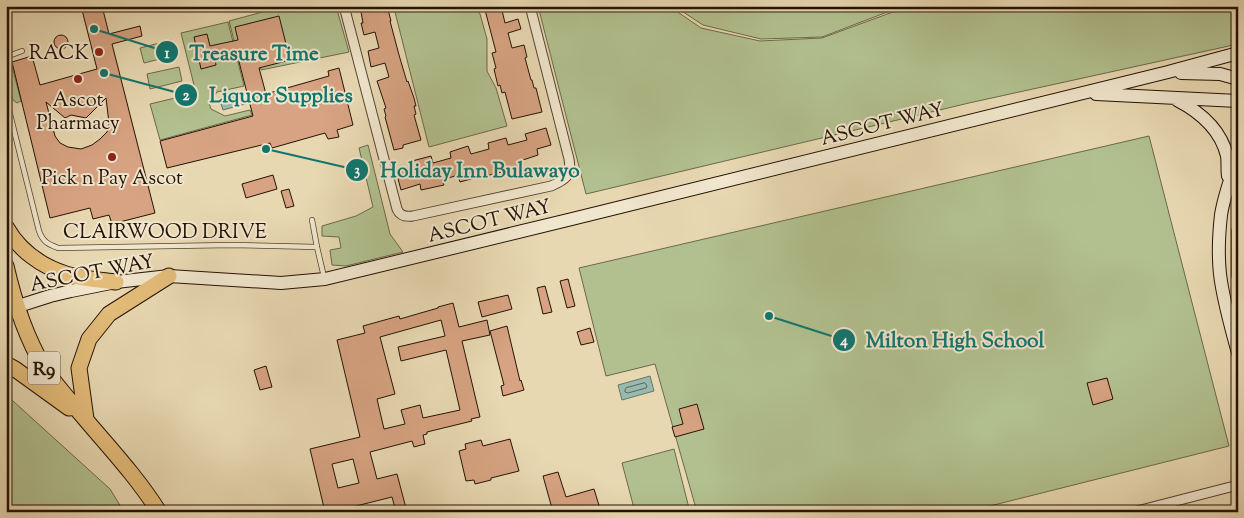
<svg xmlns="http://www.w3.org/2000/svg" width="1244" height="518" viewBox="0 0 1244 518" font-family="'Sorts Mill Goudy',serif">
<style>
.green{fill:#b2c08f;stroke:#6b694a}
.water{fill:#97b9ae;stroke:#69766a}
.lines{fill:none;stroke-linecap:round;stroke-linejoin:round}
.shore{stroke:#5e6659;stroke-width:1}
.building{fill:#d7a382;stroke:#241204;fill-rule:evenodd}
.service-casing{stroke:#554430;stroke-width:6}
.minor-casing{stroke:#554430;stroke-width:11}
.secondary-casing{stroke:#241204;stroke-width:14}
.trunk-casing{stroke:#241204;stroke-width:17}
.service{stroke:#f0e6cd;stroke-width:4.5}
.minor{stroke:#f0e6cd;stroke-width:9}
.secondary{stroke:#f0e6cd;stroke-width:12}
.trunk{stroke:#e4bc79;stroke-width:15}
.poi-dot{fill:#8f2418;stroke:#f0e6cd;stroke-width:2}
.labels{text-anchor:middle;stroke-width:4;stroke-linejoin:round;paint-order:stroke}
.shield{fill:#f0e6cd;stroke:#615240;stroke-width:1}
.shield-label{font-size:19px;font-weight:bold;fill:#241204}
.poi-label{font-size:20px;fill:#241204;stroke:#f0e6cd}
.street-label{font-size:20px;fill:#241204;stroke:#f0e6cd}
.leader{fill:none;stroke:#0f766e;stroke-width:2}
.callout-dot{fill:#0f766e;stroke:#f0e6cd;stroke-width:2}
.mark-label{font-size:15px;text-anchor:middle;font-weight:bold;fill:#fff}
.callout-label{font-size:21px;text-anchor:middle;font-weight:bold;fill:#0f766e;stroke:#f0e6cd;stroke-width:4;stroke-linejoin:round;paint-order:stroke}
</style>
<rect width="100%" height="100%" fill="#e8d8b2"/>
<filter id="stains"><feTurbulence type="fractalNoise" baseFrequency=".004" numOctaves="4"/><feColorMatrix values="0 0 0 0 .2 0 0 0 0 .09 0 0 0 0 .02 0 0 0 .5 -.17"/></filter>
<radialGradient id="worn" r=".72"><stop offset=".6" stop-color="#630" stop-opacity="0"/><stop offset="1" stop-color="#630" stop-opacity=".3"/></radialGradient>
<path class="green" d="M285,6h51l13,46 -88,18 -2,-9 -22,-9 -8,-31z
M399,6h77l4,8 7,25v32l9,17 11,38 -78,21 -35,-139z
M538,6h131l32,22 59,13 62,-3 87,-32h329v38l-269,59 -383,91z
M674,6h229l-81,31 -61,2 -58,-14z
M228,22l16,64 -27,6 -8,11 2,6 14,7 25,-6 2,5 -92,25 -10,-36 46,-11 -15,-60z
M171,40l5,15 -32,8 -4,-15z
M11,62l10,39 -4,2 -4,-3 -7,-25v-9z
M179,67l3,14 -32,8 -3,-15z
M1149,136l80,310 -263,66h-269l-42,-148 -49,12 -27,-108z
M368,145l22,89 13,18 -57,14 -14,-1 -2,-15 11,-2 -2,-11 -17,-1v-10l34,-10 17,-9 -14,-59z
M6,398l7,3 97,88 14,23h-118z
M674,449l16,63h-55l-13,-49z"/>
<path class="water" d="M242,91l3,13 -22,6 -4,-12z
M650,376l4,15 -32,9 -4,-15z"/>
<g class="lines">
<path class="shore" d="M645,383l2,3 -1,2 -18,5 -3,-1v-2l1,-2z"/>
</g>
<path class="building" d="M81,6h21l7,28 31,-8 2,10 -30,8 43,169 -43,11 -3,-9 -16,4 -3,-11 -40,10 -38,-156 20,-6 8,29 57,-16zM106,98l3,25 -2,9 -7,7 -8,6 -11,4 -13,-2 -8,-4 -5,-7 -9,-34 19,16 6,-3 15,3z
M360,6h27l4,15h-1l9,34 8,27 1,-1 6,17 2,8h-2l2,8 -2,1 7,25 -18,5v3l-9,2 -9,-33 1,-1 -2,-7 2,-1 -9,-27 12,-4 -4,-14 -14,4 -3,-16 11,-3 -4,-16 -11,3 -3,-12h2z
M484,6h17l4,17 13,-4 3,10 -13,4 4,15 12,-3 3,12 -2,1 6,22h1l2,8h2l6,24 -30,7 -7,-27 -3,1 -2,-8 -2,1 -4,-17 2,-1 -4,-15 4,-1z
M279,16l11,44 -31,8 7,26 63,-18 -1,-5 11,-3 14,57 -16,5 2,7 -11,2 -3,-6 -53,15 -2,-5 -103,25 -7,-27 93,-25 -16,-62 -22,5 1,6 -15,4 -7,-32 13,-3 3,12 28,-6 -3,-13z
M54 42a7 7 0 1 1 14 0a7 7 0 1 1-14 0Z
M546,128l5,17 -14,4 1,6 -18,6 1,6 -43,11v-1l-18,5 -2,-7 -16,5 2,5 -23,5 -1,-6 -19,6 -5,-19 18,-5 -2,-5 19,-5 2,7 18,-5 -1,-6 18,-6 3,8 18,-5 -1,-6 18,-5 2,7 19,-5 -2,-6z
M273,175l4,14 -31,9 -4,-14z
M289,189l5,17 -8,2 -5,-17z
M568,279l7,27 -8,2 -7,-27z
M545,286l7,26 -9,2 -6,-26z
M508,295l4,14 -30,8 -4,-15z
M453,303l6,24 28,-7 3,15 -28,6 18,76 -9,2 1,2 -45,11v2l-4,1 2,9 -11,3 -2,-6 -42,11 7,27 20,-5 10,38h-11l-4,-15 -44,11 1,4h-24l-15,-63 50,-12 -23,-97 28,-7 -2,-7 36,-10 1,3 38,-11v-1zM441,320l4,16 -47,11 3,14 45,-11 14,60 -37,8 -3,-13 -19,5 4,14 -21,5 -7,-30 18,-5 -15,-57zM353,459l6,24 -21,5 -6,-24z
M507,326l13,55 1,-1 3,10 -21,6 -2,-10 3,-1 -14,-54z
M590,328l4,14 -13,3 -4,-13z
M266,366l6,21 -12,3 -6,-20z
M1107,378l6,21 -20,6 -6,-22z
M697,404l7,25 -29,8 -3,-10 11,-3 -4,-15z
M510,439l9,32 -28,7v2l-16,4 -1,-4 -8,1 -7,-30 7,-2 -1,-5 16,-4 2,6z
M558,472l8,25 28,-8 7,23h-48l-10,-36z"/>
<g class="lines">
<defs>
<path id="service" d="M6,57l16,-6
M6,98l33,133c4,11 9,13 19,17l173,-3 86,2
M312,220l5,27 7,30"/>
<path id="minor" d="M344,6l53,203c3,7 8,8 16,7l138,-30c14,-6 21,-10 18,-27l-39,-153
M1133,512l105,-27"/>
<path id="secondary" d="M1181,73l39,1 18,5
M1096,94l142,7
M1177,100c23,12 44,30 50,56 1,6 0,14 1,20
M1238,156c-6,19 -14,39 -17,59 -2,18 -3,41 -1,59 3,26 11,53 18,79
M1238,231v44
M6,310l44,-14 21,-5 45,-9 53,-6 112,7 44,-4 247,-60 596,-147 70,-19"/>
<path id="trunk" d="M6,227c13,23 35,39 60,47 16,5 34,6 50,8
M6,266c8,35 19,69 37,100 8,13 18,24 28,36 29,36 63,70 88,110
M6,364l9,5 54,39
M86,419l-7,-51 10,-29 20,-25 60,-38"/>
</defs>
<use href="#service" class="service-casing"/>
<use href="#minor" class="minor-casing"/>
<use href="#secondary" class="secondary-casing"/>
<use href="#trunk" class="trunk-casing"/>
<use href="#service" class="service"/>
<use href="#minor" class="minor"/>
<use href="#secondary" class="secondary"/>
<use href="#trunk" class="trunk"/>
</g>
<g class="poi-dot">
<circle cx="99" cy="52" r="5"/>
<circle cx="78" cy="79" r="5"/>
<circle cx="112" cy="157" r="5"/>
</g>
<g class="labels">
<rect class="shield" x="28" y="351.5" width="32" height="33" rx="4"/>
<g class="shield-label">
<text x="44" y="375">R9</text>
</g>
<g class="poi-label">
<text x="89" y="59" text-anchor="end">RACK</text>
<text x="78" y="106">Ascot<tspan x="78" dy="23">Pharmacy</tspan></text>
<text x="112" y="184">Pick n Pay Ascot</text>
</g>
<g class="street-label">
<text transform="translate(882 123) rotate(-14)" y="7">ASCOT WAY</text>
<text transform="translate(489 220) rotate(-14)" y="7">ASCOT WAY</text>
<text x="165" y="238">CLAIRWOOD DRIVE</text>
<text transform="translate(92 272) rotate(-11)" y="7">ASCOT WAY</text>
</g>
</g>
<path class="leader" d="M94 29L167 52M104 73L186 95M266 149L357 170M769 316L844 340"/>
<g class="callout-dot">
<circle cx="94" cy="29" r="5"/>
<circle cx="104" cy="73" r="5"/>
<circle cx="266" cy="149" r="5"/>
<circle cx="769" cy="316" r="5"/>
<circle cx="167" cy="52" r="12"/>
<circle cx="186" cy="95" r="12"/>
<circle cx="357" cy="170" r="12"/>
<circle cx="844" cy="340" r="12"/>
</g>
<g class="mark-label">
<text x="167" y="58">1</text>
<text x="186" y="100">2</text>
<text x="357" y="175">3</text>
<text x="844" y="345">4</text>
</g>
<g class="callout-label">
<text x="254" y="60">Treasure Time</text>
<text x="281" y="102">Liquor Supplies</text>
<text x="480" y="177">Holiday Inn Bulawayo</text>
<text x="955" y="347">Milton High School</text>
</g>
<rect width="1244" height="518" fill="none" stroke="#e8d8b2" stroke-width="25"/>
<rect x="8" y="8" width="1229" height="503" fill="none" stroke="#241204" stroke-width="2.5"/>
<rect x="12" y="12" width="1219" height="493" fill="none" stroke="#241204"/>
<rect width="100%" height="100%" filter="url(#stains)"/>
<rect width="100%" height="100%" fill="url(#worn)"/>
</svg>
